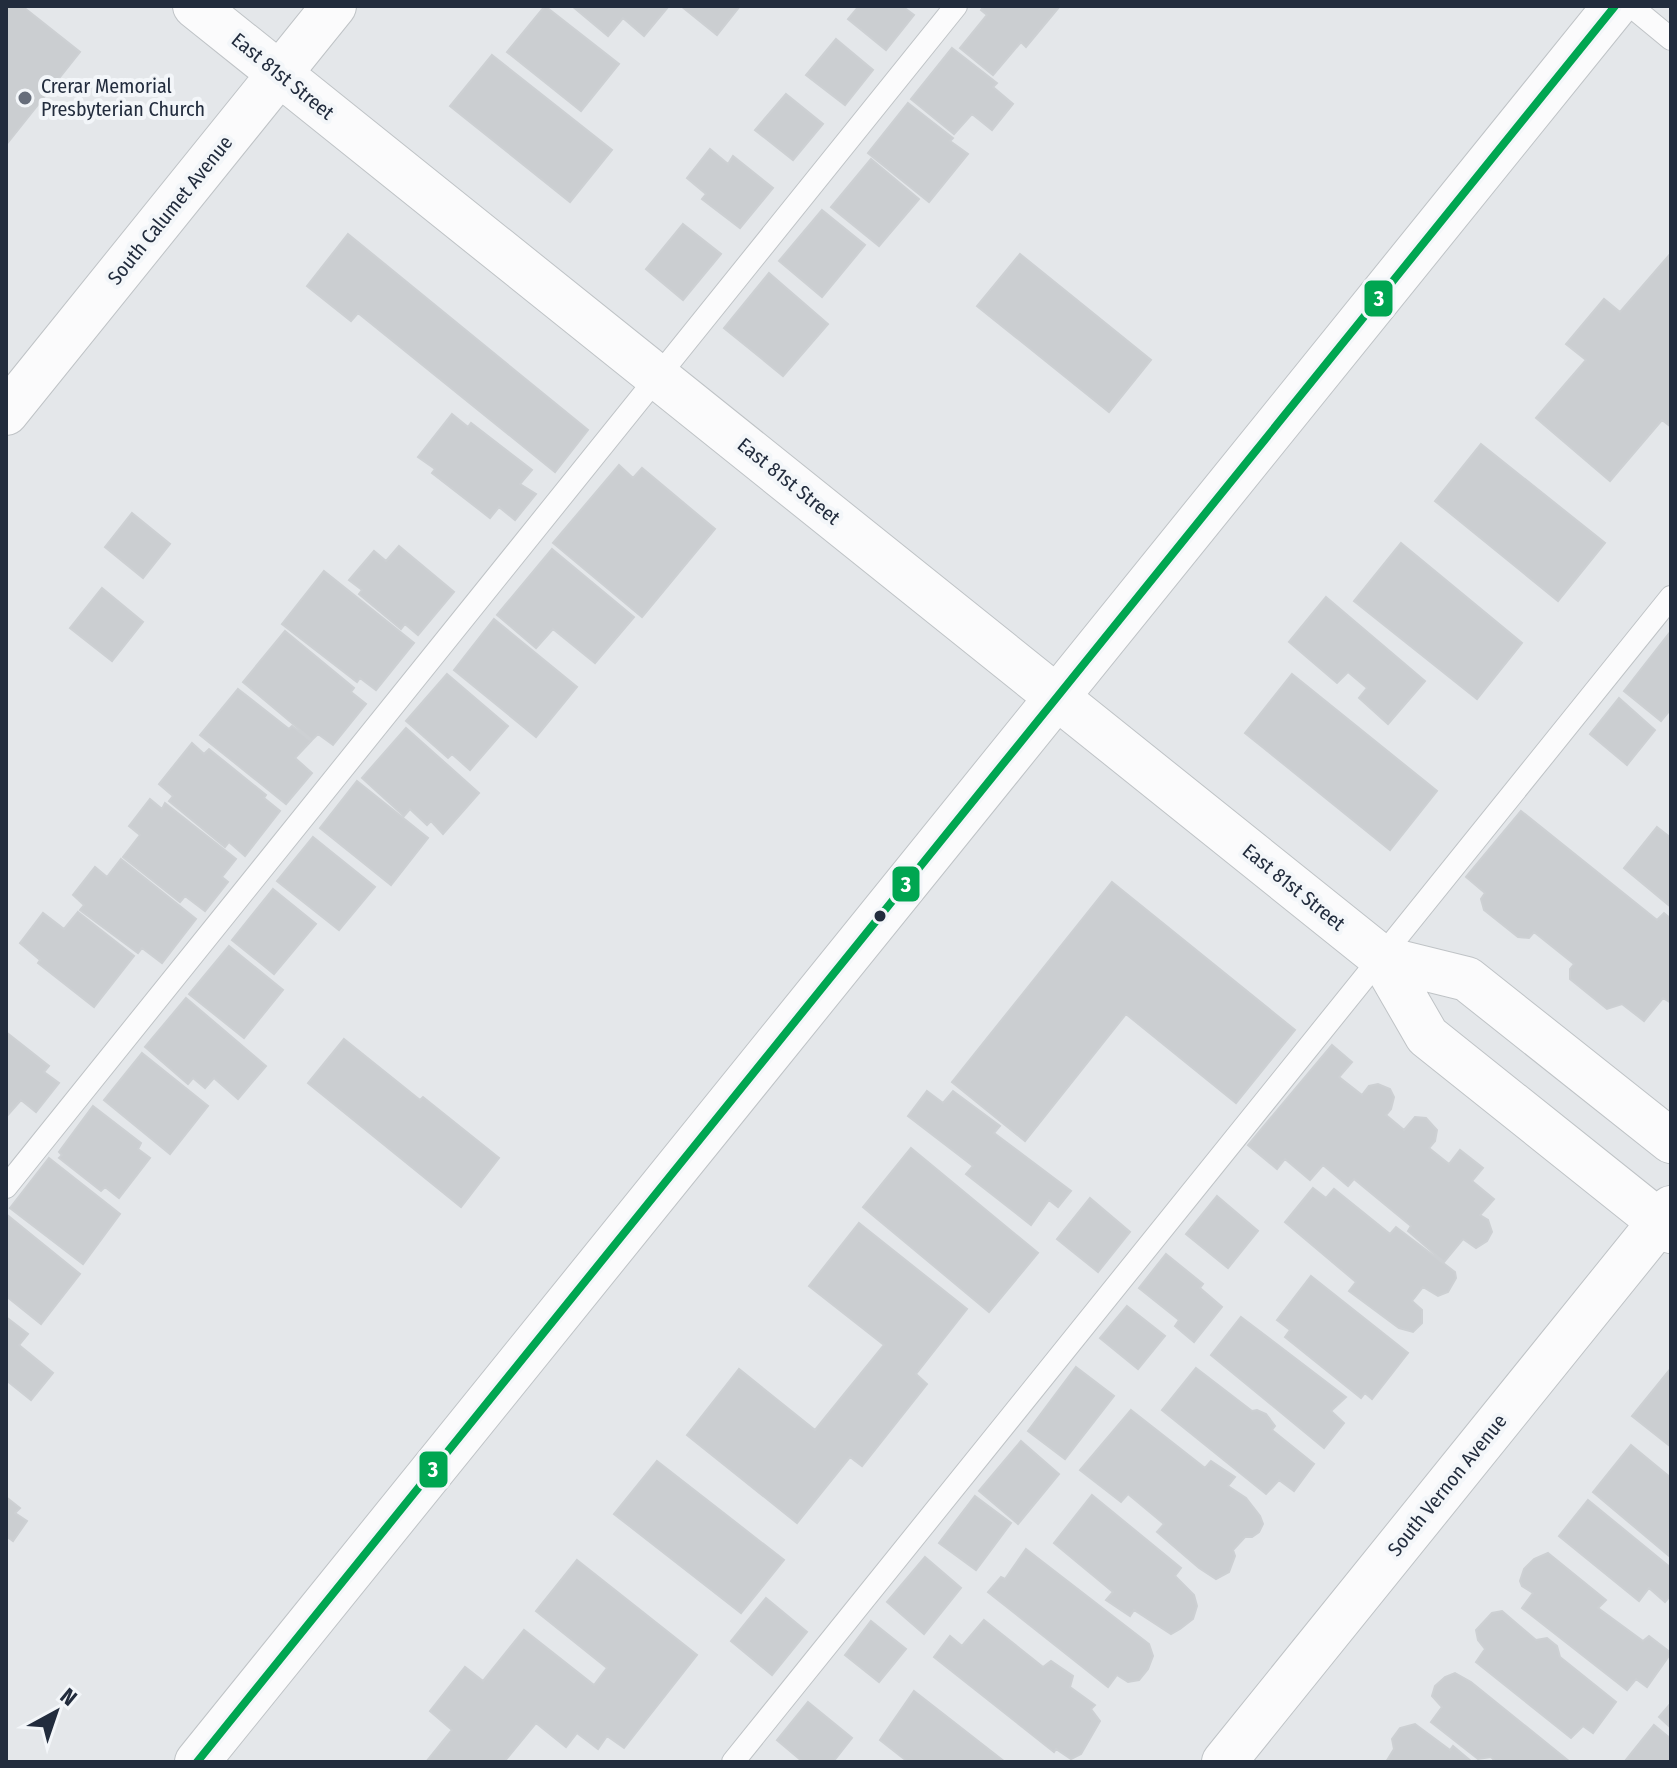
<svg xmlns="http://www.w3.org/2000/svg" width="1677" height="1768" viewBox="0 0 1677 1768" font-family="'Fira Sans Condensed',sans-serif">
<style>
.building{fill:#cbced1;stroke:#cdd0d3;stroke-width:2}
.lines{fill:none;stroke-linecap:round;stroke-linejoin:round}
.service-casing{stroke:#bfc3c6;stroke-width:24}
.minor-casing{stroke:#bfc3c6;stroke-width:46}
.tertiary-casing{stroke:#bfc3c6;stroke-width:46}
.service{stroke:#fbfbfc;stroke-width:22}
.minor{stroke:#fbfbfc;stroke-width:44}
.tertiary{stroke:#fbfbfc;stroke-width:44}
.bus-1-casing{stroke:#f3f6f9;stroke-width:14}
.bus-1{stroke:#00a651;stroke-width:8}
.poi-dot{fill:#666d7a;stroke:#f3f6f9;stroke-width:3}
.bus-dot{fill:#222c3d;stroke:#f3f6f9;stroke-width:3}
.labels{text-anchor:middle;stroke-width:8;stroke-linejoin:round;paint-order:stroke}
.street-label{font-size:20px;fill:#222c3d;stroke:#f3f6f9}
.poi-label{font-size:20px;fill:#222c3d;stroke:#f3f6f9;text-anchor:start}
.line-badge{stroke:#f3f6f9;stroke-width:3}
.badge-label{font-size:22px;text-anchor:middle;font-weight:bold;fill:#fff}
</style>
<rect width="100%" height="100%" fill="#e4e7ea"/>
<path class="building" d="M6,6h16l58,46 -74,93z
M545,6l74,58 -38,47 -74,-59z
M572,6h95l1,1 -24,29 -21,-18 -15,18z
M681,6h59l-23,29z
M859,6h43l12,9 -28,35 -38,-31z
M984,6h76l-34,41 -5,-5 -28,33 -33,-27 27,-33 -6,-5z
M836,39l37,31 -28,35 -39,-30z
M952,48l45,35 -4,4 20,17 -21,26 -20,-16 -18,20 -43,-35z
M492,55l120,95 -42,52 -120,-96z
M786,94l37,30 -30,36 -38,-30z
M908,103l45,35 -3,3 18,13 -39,48 -61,-49z
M710,149l18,15 5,-8 40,32 -33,40 -38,-29 4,-5 -19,-16z
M871,159l48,40 -40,47 -48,-39z
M822,210l43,35 -43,52 -43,-36z
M683,224l38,30 -38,46 -37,-31z
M348,234l240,196 -33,42 -197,-159 -7,8 -44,-35z
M1671,253v174l-9,-7 -52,61 -74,-63 50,-58 -20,-16 38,-45 16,13z
M1020,254l131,106 -42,52 -132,-106z
M769,273l59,51 -45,52 -59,-48z
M452,414l16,13 3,-4 61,47 -12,14 16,10 -21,26 -16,-13 -9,11 -58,-45 3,-4 -17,-12z
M1481,444l124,99 -47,58 -123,-100z
M619,465l14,13 9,-10 73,61 -73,88 -89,-74z
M132,513l38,31 -27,34 -38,-31z
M1401,543l121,100 -45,56 -123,-98z
M399,546l55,46 -36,43 -13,-11 -4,5 -42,-35 3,-4 -13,-10 25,-29 12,10z
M552,549l82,68 -39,46 -42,-34 -17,19 -39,-33z
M324,571l90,72 -38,47 -16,-12 -3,4 -75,-58z
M102,588l41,34 -31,39 -42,-33z
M1326,597l99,84 -37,43 -29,-26 8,-10 -19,-16 -11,11 -48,-41z
M494,619l83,68 -41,50 -82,-67z
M285,631l69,57 -3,4 15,12 -33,41 -15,-11 -6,6 -69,-58z
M1671,631v78l-10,12 -37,-30z
M447,674l61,52 -38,44 -18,-16 -4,4 -42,-37z
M1292,674l145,117 -47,59 -145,-117z
M238,689l51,40 3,-3 19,15 -16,17 17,15 -26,31 -86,-69z
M1619,698l36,32 -28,35 -37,-31z
M406,728l73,65 -36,41 -12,-13 -4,4 -17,-16 -6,7 -42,-38z
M192,743l12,11 5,-5 57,46 -2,3 16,13 -35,45 -16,-14 -4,5 -56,-46 4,-5 -14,-12z
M357,781l71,57 -37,47 -71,-57z
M150,799l12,10 3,-6 71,56 -14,18 6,5 -23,29 -20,-15 -5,6 -57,-45 17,-22 -11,-9z
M1521,811l136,109 7,-7 7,6v84l-8,-5 -19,23 -22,-17 -15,5 -37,-30v-10l4,-5 -40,-32 -5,6 -11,-1 -34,-27 -3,-11 4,-6 -19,-16z
M1657,827l14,11v69l-47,-39z
M313,837l62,50 -36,43 -62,-49z
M121,859l75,60 -34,44 -20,-15 -4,5 -58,-43 4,-5 -11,-10 22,-28 12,10z
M1112,882l183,148 -59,73 -110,-89 -101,127 -73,-59z
M273,889l43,35 -42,50 -42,-34z
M78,912l56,44 -40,51 -56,-44 2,-3 -20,-17 23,-30 21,16z
M229,946l54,44 -39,48 -55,-44z
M186,998l80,68 -28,33 -24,-21 -9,10 -12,-10 -5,6 -43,-37z
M6,1032l43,34 -5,6 15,11 -23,29 -15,-12 -15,17z
M344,1039l76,61 3,-3 76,61 -38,49 -153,-124z
M1332,1045l20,17 -13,15 23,18 7,-9 9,-2 12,5 4,8 -3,12 -5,6 18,15 11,-13 11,1 11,12 -2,11 -6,7 20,16 11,-14 23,18 -11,13 22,18 -14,16 8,5 4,12 -5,9 -11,7 -13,-9 -19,23 -36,-31 3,-5 -57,-47 -6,7 -25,-21 -13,15 -25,-21 -8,10 -29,-24z
M142,1053l66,53 -38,48 -66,-54z
M927,1091l16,12 10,-12 47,35 -6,7 77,58 -13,16 -9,-7 -18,25 -65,-51 7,-8 -65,-50z
M93,1106l48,37 -3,6 12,9 -31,40 -14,-11 -4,4 -42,-33 3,-3 -3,-3z
M911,1148l127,105 -49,59 -126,-105z
M49,1158l71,56 -37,50 -73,-56z
M1313,1188l13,10 8,-9 56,45 6,-7 59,45 1,6 -8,14 -10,4 -15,-9 -11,14 10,9v13l-9,9 -14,-4 -50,-37 7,-9 -71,-60z
M1217,1196l41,35 -30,37 -42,-34z
M1090,1198l40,34 -32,40 -41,-33z
M6,1214l74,60 -39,50 -35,-28z
M859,1223l108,86 -51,65 11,10 -65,82 -12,-9 -53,66 -110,-88 52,-66 76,61 69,-85 -75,-59z
M1166,1254l37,30 -3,4 22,19 -28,35 -19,-16 4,-6 -40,-32z
M1311,1276l97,77 -36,46 -7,-6 -4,5 -76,-61 5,-7 -13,-10z
M1127,1306l38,30 -27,33 -38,-31z
M6,1317l22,17 -9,11 34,28 -22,27 -25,-20z
M1241,1317l105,80 -15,14 13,12 -20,25 -113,-93z
M1076,1367l38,29 -49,63 -37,-28z
M1196,1368l56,43 5,-1 9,4 9,12 -3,4 42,34 -20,27 -15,-11 -13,14 -104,-84z
M1671,1368v79l-39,-31z
M1131,1410l74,58 6,-7 24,16 -7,9 18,12 14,18 3,8 -4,8 -7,5h-7l-12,13 2,6 -6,16 -13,7 -17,-11 -42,-36 7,-8 -36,-30 -7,8 -41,-32z
M1021,1441l38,33 -41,50 -39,-33z
M1631,1445l40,33 -2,78 -76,-64z
M657,1461l127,99 -43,53 -127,-99z
M1092,1495l89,73 -6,8 19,19 3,11 -4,13 -13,10 -9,5 -37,-24 -4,6 -24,-16 7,-8 -59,-49z
M975,1496l36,27 -35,47 -37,-27z
M6,1497l14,11 -5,5 12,8 -14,20 -7,-5z
M1588,1500l83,68v27l-6,7 -16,-14 -10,13 -80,-65z
M1026,1549l123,95 4,12 -5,13 -9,11 -11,2 -11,-7 -9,12 -120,-95 13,-15 4,2z
M1548,1553l58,47 -8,8 45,33 6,-5 22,17 -24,34 -11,-8 -9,11 -105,-82 11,-15 -11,-7 -2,-5 4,-12 10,-10z
M925,1557l36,31 -37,46 -37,-32z
M577,1560l120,95 -73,93 -17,-12 -9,13 -21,-16 -11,14 -30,-24 -32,39h-78l26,-32 -22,-19 35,-44 18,14 41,-51 70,55 13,-17 -71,-57z
M766,1598l41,34 -35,43 -41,-34z
M1502,1611l34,29 11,-2 10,8 3,11 56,45 -23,31 -10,-7 -12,12 -95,-76 9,-13 -7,-9 -2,-10 16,-17z
M984,1620l59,47 8,-6 22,15 -3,11 25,18 -4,4 9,12 -19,33 -10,5 -15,-10 -2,3 -120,-95 16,-21 12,10z
M871,1621l35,28 -27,33 -34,-27z
M1455,1673l16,9 99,80h-74l-5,-5 -13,2 -47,-37 11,-15 -10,-11 3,-10 10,-9z
M914,1691l91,71h-97l-28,-22z
M808,1702l44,36 -19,24h-30l-26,-22z
M1671,1703v25l-12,-11z
M1415,1724l35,26 3,-4 19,16h-96h10l8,-13 -2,-10 8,-11z
M1654,1725l17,14v23l-46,-1z"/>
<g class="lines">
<defs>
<path id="service" d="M1631,6l40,33
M6,1187l950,-1181
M733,1762l938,-1165"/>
<path id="minor" d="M195,6l1187,952 45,78 244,195
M6,413l328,-407
M1382,958l85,21 204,162
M1224,1762l447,-554"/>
<path id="tertiary" d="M197,1762l1418,-1756"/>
</defs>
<use href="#service" class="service-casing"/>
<use href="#minor" class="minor-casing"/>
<use href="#tertiary" class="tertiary-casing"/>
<use href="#service" class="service"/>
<use href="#minor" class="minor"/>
<use href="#tertiary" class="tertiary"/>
<defs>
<path id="bus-1" d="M197,1762l1418,-1756"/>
</defs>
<use href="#bus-1" class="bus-1-casing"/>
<use href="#bus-1" class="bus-1"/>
</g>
<circle class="poi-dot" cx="25" cy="98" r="8"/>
<circle class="bus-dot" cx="880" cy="916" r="7"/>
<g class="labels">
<g class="street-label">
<text transform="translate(283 76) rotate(39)" y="7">East 81st Street</text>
<text transform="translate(170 210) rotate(-51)" y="7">South Calumet Avenue</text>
<text transform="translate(789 481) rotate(39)" y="7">East 81st Street</text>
<text transform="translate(1294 887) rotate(39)" y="7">East 81st Street</text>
<text transform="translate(1447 1485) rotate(-51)" y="7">South Vernon Avenue</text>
</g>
<g class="poi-label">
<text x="41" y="93">Crerar Memorial<tspan x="41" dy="23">Presbyterian Church</tspan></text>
</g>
</g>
<g class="line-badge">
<rect x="1363" y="279" width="31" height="39" rx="8" fill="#00a651"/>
<rect x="891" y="865" width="30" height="38" rx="8" fill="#00a651"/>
<rect x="418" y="1450" width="31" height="39" rx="8" fill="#00a651"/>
</g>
<g class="badge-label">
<text x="1379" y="306">3</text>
<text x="906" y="892">3</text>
<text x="433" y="1477">3</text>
</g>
<rect width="1677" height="1768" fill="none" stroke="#222c3d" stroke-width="16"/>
<g transform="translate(56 1712) rotate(40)" stroke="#f3f6f9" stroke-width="6" paint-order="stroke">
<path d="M0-6L14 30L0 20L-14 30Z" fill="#222c3d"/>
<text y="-12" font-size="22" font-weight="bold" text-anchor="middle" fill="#222c3d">N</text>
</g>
</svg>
